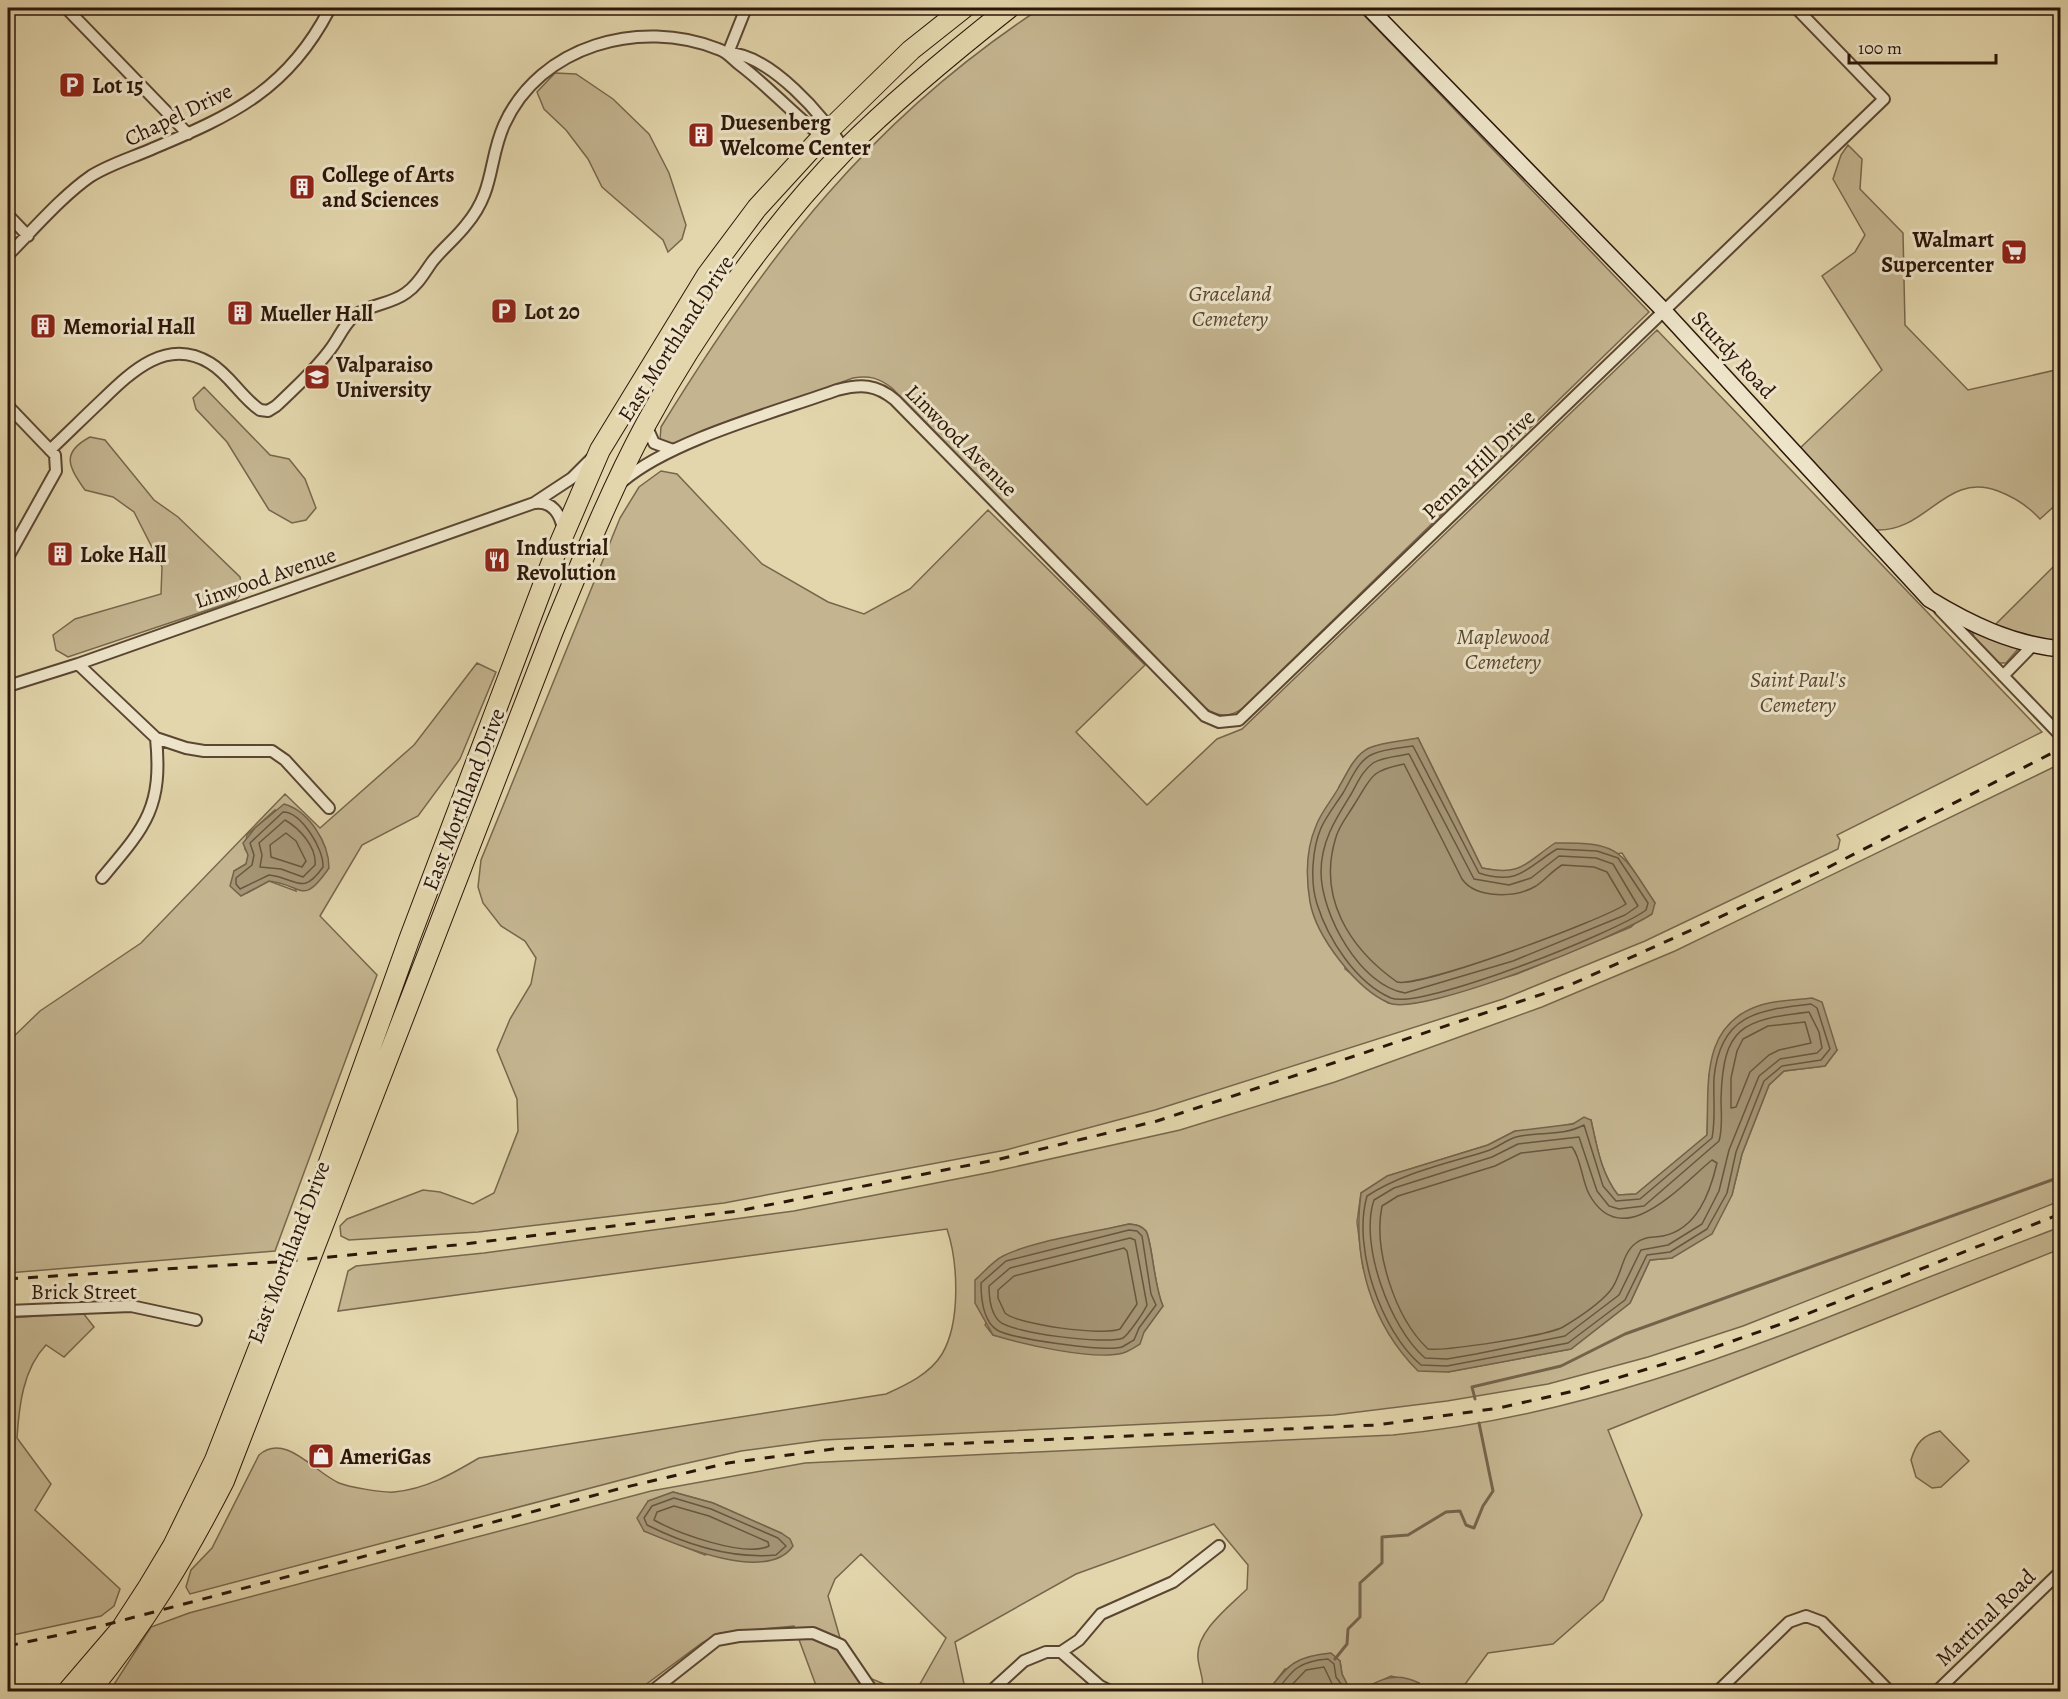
<svg xmlns="http://www.w3.org/2000/svg" width="2068" height="1699" viewBox="0 0 2068 1699" font-family="Alegreya,serif">
<style>
.green{fill:#c4b590;stroke:#78664c;stroke-width:1.5;fill-rule:evenodd}
.water{fill:#a59575;stroke:#75624a;stroke-width:1.5}
.lines{fill:none;stroke-linecap:round;stroke-linejoin:round}
.shore{stroke:#68563f;stroke-width:1.5}
.stream{stroke:#75624a;stroke-width:3}
.street-casing{stroke:#5a4632;stroke-width:14}
.secondary-casing{stroke:#2c1609;stroke-width:18}
.highway-casing{stroke:#2c1609;stroke-width:22}
.street{stroke:#ede4c9;stroke-width:10}
.secondary{stroke:#ede4c9;stroke-width:15}
.highway{stroke:#e3d6ac;stroke-width:20}
.rail{stroke:#2c1609;stroke-width:3;stroke-dasharray:10 10;stroke-linecap:butt}
.labels{text-anchor:middle;stroke-width:6;stroke-linejoin:round;paint-order:stroke}
.poi-label{font-size:22px;font-weight:bold;fill:#2c1609;stroke:#ede4c9;text-anchor:start}
.street-label{font-size:22px;fill:#2c1609;stroke:#ede4c9}
.park-label{font-size:22px;font-style:italic;fill:#5a4632;stroke:#ede4c9}
</style>
<rect width="100%" height="100%" fill="#e3d6ac"/>
<filter id="stains"><feTurbulence type="fractalNoise" baseFrequency=".00333" numOctaves="4"/><feColorMatrix values="0 0 0 0 .2 0 0 0 0 .09 0 0 0 0 .02 0 0 0 .5 -.17"/></filter>
<radialGradient id="worn" r=".72"><stop offset=".6" stop-color="#630" stop-opacity="0"/><stop offset="1" stop-color="#630" stop-opacity=".3"/></radialGradient>
<path class="green" d="M1041,8h316l292,304 -406,396c-14,10 -25,9 -39,-1l-312,-319c-13,-10 -23,-13 -39,-10l-183,67 -10,-5 1,-13c105,-171 210,-308 380,-419z
M555,73l21,1 37,25 36,35 20,39 17,52 -4,14 -14,13 -5,-12 -61,-53 -14,-28 -22,-29 -22,-21 -7,-17z
M1848,145l14,14 -2,30 43,44 2,92 63,65 92,-21v132l-20,18c-12,-13 -26,-22 -42,-28 -53,-20 -71,42 -123,39l-77,-80 84,-80 -60,-94 33,-24 10,-17 -32,-56 8,-24z
M1657,330l385,402 -205,103 3,5 -2,9 -193,92 -142,58 -348,111 -149,40 -282,53 -246,29 -129,8 -8,-4 -1,-10 7,-7 76,-29 17,2 33,12 21,-11 24,-62 -1,-32 -20,-49 13,-31 21,-35 5,-26 -11,-17 -24,-15 -18,-23 -5,-16 3,-27 139,-342 19,-31 22,-16 16,3 85,90 66,38 36,12 46,-25 78,-79 157,155 -69,67 71,73 70,-66 25,-10zM1418,738l64,130 23,4 20,-5 97,-14 33,50 -24,24 -114,47 -37,11 -92,18 -43,-34 -6,-182 13,-23z
M204,387l66,68 19,4 16,20 11,29 -10,12 -14,3 -23,-13 -42,-68 -31,-33 -3,-11z
M90,437l15,3 49,60 24,17 62,60 3,14 -8,10 -167,56 -12,-7 -3,-15 22,-16 86,-25 1,-27 -28,-55 -21,-15 -28,-7c-16,-23 -25,-37 5,-53z
M2060,560v85l-65,-20z
M1972,631l43,15 3,3 -12,14h-8l-23,-24z
M477,663l19,9 -36,87 -42,57 -56,29 -42,71 57,59 -102,276 -267,22v-231l32,-31 101,-68 144,-149 35,34 94,-83zM275,810l21,81 -27,-10 -22,12 -13,-22 12,-7 3,-9 -4,-6 2,-14z
M2060,764v437l-317,125 -95,31 -100,27 -101,17 -113,14 -511,25 -82,11 -71,16 -480,127 -4,-7 5,-17 21,-22 47,-93c26,-23 55,17 80,28 10,4 44,10 55,9 32,-3 58,-18 85,-34l407,-64c20,-9 44,-20 56,-40 19,-32 16,-92 5,-125l-609,82 10,-40 8,-5 128,-13 310,-42 198,-39 188,-42 155,-48 207,-75 133,-56zM1837,1050l-12,16 -41,5 -15,14 -27,69 -10,41 -60,63 -22,2 -20,43 -59,46 -123,23 -85,-104 -6,-46 4,-29 27,-17 100,-31 27,-14 27,-1 49,-10c6,27 10,53 27,75l18,-1 71,-59 2,-60zM1129,1224c7,1 12,1 17,7 6,9 8,56 17,75l-19,26 -44,22 -55,-7 -52,-12 -8,-10 49,-79z
M2060,1227v22l-452,181 34,85 -39,85 -50,44 -65,9 -28,38h-41v-8l-28,-7 -30,14 -13,-4 -6,-12 -2,-13 -55,8 -17,22h-66c3,-12 -3,-20 -4,-33 -3,-26 32,-52 49,-69l1,-24 -34,-41 -138,50 -121,68 9,42 6,7h-54l30,-53 -85,-84 -26,25 -7,17 12,42 27,39 34,14h-83l-24,-65 -74,7 -18,10 -65,48 -525,1 -1,-3 40,-62 38,-14 462,-122 154,-28 588,-28c179,-17 345,-81 511,-148 52,-21 105,-40 156,-60zM673,1492l40,11 68,30 -76,22 -61,-24 4,-30z
M83,1313l11,14 -30,30 -18,-12c-23,24 -27,61 -29,93l34,46 -16,26 85,79 -6,17 -13,10 -93,20v-318z
M1940,1431l29,30 -28,26 -9,1 -16,-11 -5,-17c5,-17 12,-25 29,-29z"/>
<path class="water" d="M1418,738l64,130c40,8 42,-4 73,-25 66,-1 66,8 100,60l-3,11c-35,23 -231,103 -263,89 -33,-14 -73,-67 -79,-101 -4,-24 -4,-53 6,-76 5,-14 16,-26 23,-39 8,-13 15,-32 30,-39 14,-6 34,-7 49,-10z
M284,804c25,7 45,39 45,64 -27,39 -26,17 -60,13l-28,15 -11,-10 4,-15 12,-7 2,-9 -5,-12 12,-15z
M1812,998l10,4 15,48 -12,16 -41,5 -15,14 -27,69 -10,41 -20,39 -40,24 -22,2 -20,43 -59,46 -123,23 -30,-1c-47,-47 -66,-113 -57,-178l26,-17 101,-31 27,-14 58,-7 11,-7 7,3c6,27 10,53 27,75l18,-1 71,-59c2,-52 -7,-111 54,-130 16,-5 35,-5 51,-7z
M1129,1224c7,1 12,1 17,7 6,10 8,56 17,75l-19,26 -4,12c-5,3 -11,7 -17,9 -29,8 -101,-9 -130,-18l-18,-32v-23c9,-8 18,-19 28,-24 29,-15 92,-24 126,-32z
M673,1492l40,11 68,30 9,6 3,7c-26,38 -116,-1 -149,-15l-7,-13 11,-17z
M1331,1653l9,8 2,13 6,12 13,4c21,-12 36,-18 58,-7v8h-151c20,-27 29,-35 63,-38z"/>
<g class="lines">
<path class="shore" d="M1413,746l66,127c40,13 47,-5 78,-24l40,2 21,7 30,45 -2,7c-29,22 -225,100 -255,88 -35,-15 -63,-59 -74,-94 -7,-22 -5,-55 4,-76 6,-13 15,-24 22,-35 8,-13 15,-33 30,-39 11,-5 27,-6 40,-8z
M1409,754l65,125 35,6 22,-7 28,-22 37,2 17,6 25,42 -13,9 -112,46 -108,32c-45,-7 -84,-79 -84,-121 0,-30 14,-52 29,-76 7,-12 12,-25 23,-33 9,-6 26,-7 36,-9z
M1404,764l58,115c14,20 54,19 74,7 9,-6 16,-15 26,-21l32,2 13,5 19,32c-23,16 -206,84 -229,78 -48,-34 -80,-85 -61,-145 3,-11 12,-22 18,-32 18,-28 15,-34 50,-41z
M283,812c18,0 41,37 40,55 -21,30 -26,11 -54,8l-29,14 -4,-5v-6l16,-13 2,-10 -4,-12z
M285,820c14,8 32,27 30,45l-12,12 -22,-8 -21,-2 2,-12 -3,-12z
M286,833l10,8 10,20 -4,6 -31,-10 -1,-12z
M1811,1004l6,4 13,41 -9,11 -39,6 -18,15 -28,71 -9,41 -20,36 -37,23 -23,3 -22,45 -57,43 -121,23 -26,-1c-40,-34 -69,-117 -54,-169 37,-24 79,-32 120,-45 10,-3 19,-11 29,-14 23,-6 45,0 68,-12l19,61 13,15 24,-2 72,-61c4,-20 1,-41 2,-60 6,-63 43,-68 97,-74z
M1809,1012l10,20 3,16 -5,5 -37,6 -21,17 -30,74 -10,41 -17,33 -34,21 -27,5 -22,45 -54,41 -89,18 -29,5 -22,-1c-35,-30 -66,-114 -51,-158l20,-12 98,-31 26,-13 61,-7 18,54 12,15 10,3 25,-3 75,-65c4,-13 2,-29 2,-42 2,-73 21,-79 88,-87z
M1805,1022l6,21 -32,7 -10,5 -19,17 -14,35 -5,1v-30l6,-27 6,-12 25,-13z
M1572,1147c9,11 10,34 17,47 33,61 92,-9 123,-34l5,3c-7,30 -20,66 -54,73 -9,2 -19,0 -27,7 -15,11 -14,34 -26,48 -11,13 -32,27 -47,36 -17,9 -116,24 -135,22 -33,-31 -55,-99 -46,-143l16,-10 97,-30 26,-13z
M1129,1230l8,1 5,5 9,58 5,11 -17,23 -5,12c-4,2 -8,5 -12,7 -17,5 -110,-8 -125,-17 -14,-9 -16,-33 -16,-47l25,-22z
M1130,1238l5,2 12,65c-3,7 -19,30 -24,33 -16,7 -113,-5 -124,-17 -9,-9 -10,-23 -10,-35l21,-18z
M1124,1248l3,3 10,53 -17,25c-16,7 -102,-4 -115,-16l-7,-15v-8l16,-14z
M674,1498l37,11 67,29 8,8 -10,9c-45,4 -89,-10 -129,-30l-3,-7 8,-12z
M674,1506l35,10 59,26 1,4c-24,12 -92,-13 -115,-26l3,-8z
M1276,1692c16,-22 23,-31 52,-33l6,5 2,13 11,15
M1285,1692l21,-22 18,-3 12,25"/>
<path class="stream" d="M1475,1399l-3,-12 89,-21 64,-32 435,-157
M1335,1659l12,-15 1,-15 12,-12v-34l22,-20v-26l26,-2 38,-23 14,-1 6,14 8,3 9,-22 10,-15 -14,-68"/>
<defs>
<path id="street" d="M66,8l122,126
M728,53c41,1 97,63 116,97
M728,53l18,-45
M8,215l20,21
M8,255c25,-25 54,-59 83,-79 19,-12 43,-19 63,-28 79,-33 134,-59 175,-138
M8,406l47,49 1,16 -48,86
M646,425l8,18 19,7
M50,450c17,-16 33,-32 50,-48 30,-29 66,-66 110,-39 20,12 31,34 50,47l8,1 8,-5c18,-17 38,-35 53,-55 9,-11 14,-25 24,-34 15,-13 37,-12 53,-24 12,-8 18,-20 26,-31 10,-13 24,-24 34,-37 29,-34 22,-64 38,-100 36,-80 136,-107 214,-76 10,3 14,10 22,16 36,27 65,64 105,86
M623,481c48,-41 153,-69 214,-91 24,-6 39,-6 58,10l310,316 14,6 20,-2 645,-621 -88,-91
M535,503c17,-2 25,10 28,26
M1940,610l120,125
M78,664l78,74 30,10 18,3h68l13,9 44,48
M2003,676l30,-31
M8,686l70,-22 456,-161 38,-25 19,-19
M102,878c43,-51 61,-70 54,-140
M8,1311l123,-5 65,14
M1061,1652l39,34 12,6
M651,1692l66,-52 22,-4 74,-3 28,12 32,47
M990,1692l34,-31 22,-9h15l18,-12 22,-26 72,-32 46,-36
M1717,1692l72,-70 17,-6 16,6 68,70
M1936,1692l124,-120"/>
<path id="secondary" d="M1369,8l296,304 264,287c41,25 83,45 131,50"/>
<path id="highway" d="M67,1692l54,-63 28,-43 24,-40 42,-86 89,-228 105,-292 144,-381 47,-109 107,-175 50,-67 64,-70 90,-88 53,-42
M89,1692c56,-69 95,-133 135,-211l329,-850c29,-70 57,-140 93,-207 50,-93 125,-198 199,-274 51,-51 107,-97 164,-142"/>
</defs>
<use href="#street" class="street-casing"/>
<use href="#secondary" class="secondary-casing"/>
<use href="#highway" class="highway-casing"/>
<use href="#street" class="street"/>
<use href="#secondary" class="secondary"/>
<use href="#highway" class="highway"/>
<path class="rail" d="M8,1279l268,-17 180,-17 282,-34 262,-52 157,-38 413,-136 247,-112 243,-124
M8,1646l93,-20 521,-138 106,-25 105,-14 544,-24 122,-17 75,-17 113,-34 97,-34 276,-109"/>
</g>
<defs>
<symbol id="parking-square" viewBox="-11 -11 22 22"><rect x="-9" y="-9" width="18" height="18" rx="4" fill="#8f2418" stroke="#ede4c9"/><path d="M-3.5-5.5H1a3.5 3.5 0 0 1 0 7H-1V5.5H-3.5ZM-1-3.4V-.6H.8a1.4 1.4 0 0 0 0-2.8Z" fill="#fff"/></symbol>
<symbol id="building-square" viewBox="-11 -11 22 22"><rect x="-9" y="-9" width="18" height="18" rx="4" fill="#8f2418" stroke="#ede4c9"/><path d="M-4-6H4V6H1V3H-1V6H-4ZM-2.5-4.3h1.7v1.8h-1.7ZM.8-4.3h1.7v1.8H.8ZM-2.5-1h1.7V.8h-1.7ZM.8-1h1.7V.8H.8Z" fill="#fff"/></symbol>
<symbol id="supermarket-square" viewBox="-11 -11 22 22"><rect x="-9" y="-9" width="18" height="18" rx="4" fill="#8f2418" stroke="#ede4c9"/><path d="M-6-5.5h2.5l.6 2H6L4.5 2H-2.5L-4.4-4H-6ZM-1.5 3.2a1.3 1.3 0 1 0 .1 0ZM3 3.2a1.3 1.3 0 1 0 .1 0Z" fill="#fff"/></symbol>
<symbol id="university-square" viewBox="-11 -11 22 22"><rect x="-9" y="-9" width="18" height="18" rx="4" fill="#8f2418" stroke="#ede4c9"/><path d="M0-5L7-2L0 1L-7-2ZM-4 1L0 2.5L4 1V4Q0 6-4 4Z" fill="#fff"/></symbol>
<symbol id="restaurant-square" viewBox="-11 -11 22 22"><rect x="-9" y="-9" width="18" height="18" rx="4" fill="#8f2418" stroke="#ede4c9"/><path d="M-5-6h1v4h1v-4h1v4h1v-4h1v5L-1.5 .5V6h-2V.5L-5-1ZM5-6V6H3V1.5H1.5Q1.5-4 5-6Z" fill="#fff"/></symbol>
<symbol id="shop-square" viewBox="-11 -11 22 22"><rect x="-9" y="-9" width="18" height="18" rx="4" fill="#8f2418" stroke="#ede4c9"/><path d="M-5-2.5h2.3a2.7 3.5 0 0 1 5.4 0H5L5.5 6h-11ZM-1.5-2.5h3a1.5 2.3 0 0 0-3 0Z" fill="#fff"/></symbol>
</defs>
<g fill-rule="evenodd">
<use href="#parking-square" x="57" y="70" width="30" height="30"/>
<use href="#building-square" x="686" y="120" width="30" height="30"/>
<use href="#building-square" x="287" y="172" width="30" height="30"/>
<use href="#supermarket-square" x="1999" y="237" width="30" height="30"/>
<use href="#parking-square" x="489" y="296" width="30" height="30"/>
<use href="#building-square" x="225" y="298" width="30" height="30"/>
<use href="#building-square" x="28" y="311" width="30" height="30"/>
<use href="#university-square" x="302" y="362" width="30" height="30"/>
<use href="#building-square" x="45" y="539" width="30" height="30"/>
<use href="#restaurant-square" x="482" y="545" width="30" height="30"/>
<use href="#shop-square" x="306" y="1441" width="30" height="30"/>
</g>
<g class="labels">
<g class="poi-label">
<text x="92" y="93">Lot 15</text>
<text x="720" y="130">Duesenberg<tspan x="720" dy="25">Welcome Center</tspan></text>
<text x="322" y="182">College of Arts<tspan x="322" dy="25">and Sciences</tspan></text>
<text x="1994" y="247" text-anchor="end">Walmart<tspan x="1994" dy="25">Supercenter</tspan></text>
<text x="524" y="319">Lot 20</text>
<text x="260" y="321">Mueller Hall</text>
<text x="63" y="334">Memorial Hall</text>
<text x="336" y="372">Valparaiso<tspan x="336" dy="25">University</tspan></text>
<text x="516" y="555">Industrial<tspan x="516" dy="25">Revolution</tspan></text>
<text x="80" y="562">Loke Hall</text>
<text x="340" y="1464">AmeriGas</text>
</g>
<g class="street-label">
<text transform="translate(178 114) rotate(-26)" y="8">Chapel Drive</text>
<text transform="translate(675 338) rotate(-57)" y="8">East Morthland Drive</text>
<text transform="translate(1734 354) rotate(47)" y="8">Sturdy Road</text>
<text transform="translate(962 440) rotate(45)" y="8">Linwood Avenue</text>
<text transform="translate(1478 464) rotate(-44)" y="8">Penna Hill Drive</text>
<text transform="translate(265 577) rotate(-19)" y="8">Linwood Avenue</text>
<text transform="translate(463 799) rotate(-69)" y="8">East Morthland Drive</text>
<text transform="translate(288 1252) rotate(-69)" y="8">East Morthland Drive</text>
<text x="84" y="1299">Brick Street</text>
<text transform="translate(1985 1617) rotate(-44)" y="8">Martinal Road</text>
</g>
<g class="park-label">
<text x="1230" y="301">Graceland<tspan x="1230" dy="25">Cemetery</tspan></text>
<text x="1503" y="644">Maplewood<tspan x="1503" dy="25">Cemetery</tspan></text>
<text x="1798" y="687">Saint Paul's<tspan x="1798" dy="25">Cemetery</tspan></text>
</g>
</g>
<rect width="2068" height="1699" fill="none" stroke="#e3d6ac" stroke-width="30"/>
<rect x="9" y="9" width="2050" height="1681" fill="none" stroke="#2c1609" stroke-width="3"/>
<rect x="15" y="15" width="2038" height="1669" fill="none" stroke="#2c1609" stroke-width="1.5"/>
<path d="M1849 54v9h147v-9" fill="none" stroke="#2c1609" stroke-width="3"/>
<text x="1858" y="54" font-size="18" fill="#2c1609" stroke="#ede4c9" stroke-width="4.5" paint-order="stroke">100 m</text>
<rect width="100%" height="100%" filter="url(#stains)"/>
<rect width="100%" height="100%" fill="url(#worn)"/>
</svg>
